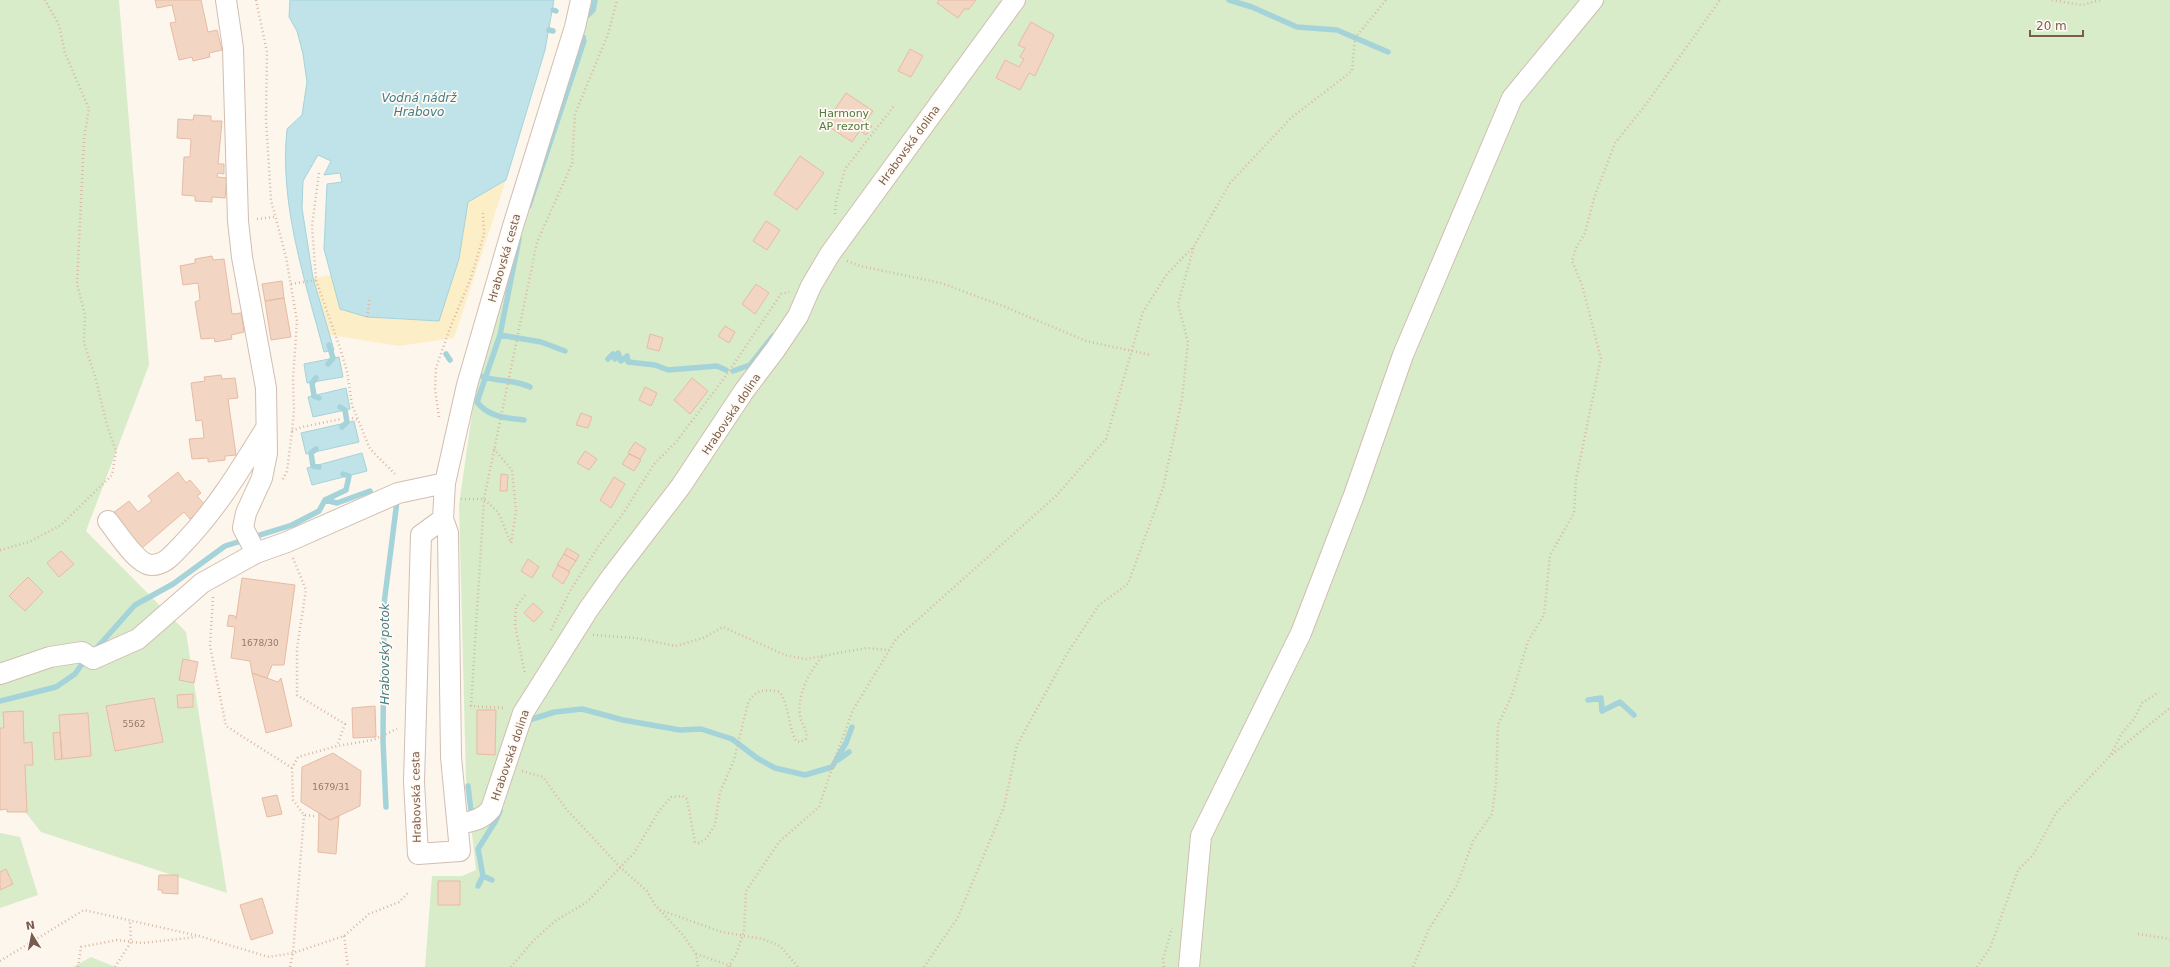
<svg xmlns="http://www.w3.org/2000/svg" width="2170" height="967" viewBox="0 0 2170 967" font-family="'DejaVu Sans',sans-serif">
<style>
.green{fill:#d8ecc9}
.sand{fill:#fcefc7}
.water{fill:#bfe3e8;stroke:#a5d3da}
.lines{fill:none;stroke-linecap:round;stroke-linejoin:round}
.stream{stroke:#a5d3da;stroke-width:5.5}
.building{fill:#f3d5c3;stroke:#e6bba3}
.minor-casing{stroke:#d1beb0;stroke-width:22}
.path{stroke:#d9b8a5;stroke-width:2.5;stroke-dasharray:1 3;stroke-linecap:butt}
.minor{stroke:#fff;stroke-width:20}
.labels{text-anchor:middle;stroke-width:3.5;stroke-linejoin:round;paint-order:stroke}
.number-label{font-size:9px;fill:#987a6a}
.park-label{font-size:11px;fill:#537a41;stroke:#fffaf3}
.street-label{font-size:11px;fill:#7a5c4d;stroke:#fffaf3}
.water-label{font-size:12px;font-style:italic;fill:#437c86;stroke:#fffaf3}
</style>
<rect width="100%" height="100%" fill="#fdf6ec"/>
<path class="green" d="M0,0h119l30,365 -63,166 100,101 41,261 -186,-61 -41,-52z
M590,0h1580v967h-1745l7,-91h30l14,-6 -10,-90 -7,-275 17,-120z
M0,833l20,4 18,58 -38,13z
M91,957l24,10h-42z"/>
<path class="sand" d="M506,180l-52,158 -55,8 -69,-11 -17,-57 18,-3 10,34 26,8 39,3 53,-61 9,-57z"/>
<path class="water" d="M290,0h264l-9,50 -39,130 -38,22 -9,57 -20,62 -72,-4 -27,-8 -16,-60 3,-65 15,-2 -2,-9 -16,2 7,-14 -13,-6 -15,26 -1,27 11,70 21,72 -10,2c-19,-72 -45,-148 -37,-223l15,-14 5,-33 -4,-28 -6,-23 -8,-14z
M339,357l4,20 -36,6 -3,-19z
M346,388l4,21 -37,8 -5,-20z
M354,421l5,21 -53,12 -5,-21z
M362,453l5,18 -55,14 -5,-17z"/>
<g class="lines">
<path class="stream" d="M1229,0l23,7 45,20 40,3 51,22
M553,10l3,1
M588,15l5,-5 2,-10
M549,30l4,1
M529,206l55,-165 -1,-4
M519,239l-19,96 -23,67c11,15 30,16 47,18
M500,335l41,7 24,9
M446,354l4,6
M608,359l5,-5 2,5 3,-6 3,8 6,-5 1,6 27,3 13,5 49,-4 9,4
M328,364l5,-6 -4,-13
M733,371l17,-6 23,-29
M481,376c15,6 34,3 49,11
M316,378l-4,5 2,13 5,2
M340,407l5,3 2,12 -5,5
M316,449l-5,4 2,13 6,1
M343,474l6,2 -3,14 -21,10 12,3 33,-12
M94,651l41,-46 38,-21 52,-38 67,-21 27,-14 6,-11
M1588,700l13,-2 1,13 18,-9 14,13
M0,701l56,-14 19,-13 11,-16
M528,725l1,-5 26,-8 27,-3 41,11 57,10 21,-1 31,10 25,19 18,10 30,7 27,-8 14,-24 6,-16
M838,760l11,-8
M468,786l3,25
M386,807l-3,-66 1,-137 13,-103
M492,880l-9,-4 -5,-27 17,-27 5,-11
M478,886l5,-10"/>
</g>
<path class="building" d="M155,0h46l7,32 9,-2 5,20 -13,3 1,4 -17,4 -1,-4 -13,3 -9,-37 6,-1 -4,-17 -15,3z
M939,0h37l-7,9h-5l-6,9 -21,-15z
M1031,22l23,13 -19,41 -6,-3 -9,17 -24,-12 9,-18 14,7 5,-8 -4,-2 5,-9 -7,-3z
M910,49l13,7 -12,21 -13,-6z
M846,93l27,18 -21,31 -27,-18z
M194,115l17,1v5h11l-4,43h6v10l-6,-1 -1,4 10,1 -2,20 -13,-1v5l-17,-1v-5l-13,-1 2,-38h6l1,-18 -14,-1 1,-19 15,1z
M865,122l7,4 -6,9 -7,-5z
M800,156l24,17 -27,37 -23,-16z
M766,221l14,9 -13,20 -14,-9z
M212,256l1,4 11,-1 8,55 9,-1 3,19 -13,3 1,4 -17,3 -1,-4 -13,1 -6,-37 5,-2 -2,-17 -15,2 -3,-19 15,-3v-4z
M282,281l2,17 -19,3 -3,-17z
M756,284l13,9 -14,21 -13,-10z
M284,298l7,39 -20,3 -6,-39z
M725,326l10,6 -6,11 -11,-7z
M650,334l13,4 -4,13 -12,-3z
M221,375l1,4 13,-1 3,20 -10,1 8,56 -11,1v4l-17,2v-4l-16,1 -3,-20 15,-1 -2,-18 -6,1 -5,-38 14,-2 -1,-4z
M692,378l16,13 -18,23 -16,-14z
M645,387l12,6 -6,13 -12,-6z
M581,413l11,4 -4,11 -12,-3z
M635,442l11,7 -6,10 -12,-6z
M585,451l12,8 -8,11 -12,-7z
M629,454l12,6 -7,11 -12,-7z
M178,472l8,11 4,-3 11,13 -4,3 9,10 -16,13 -6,-7 -42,36 -8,-9 -4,3 -17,-29 16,-12 9,11 14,-11 -4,-5z
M501,474l7,1 -1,16h-7z
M614,477l11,7 -14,24 -11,-8z
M567,548l12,7 -3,6 -12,-7z
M61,551l13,13 -15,13 -12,-14z
M564,554l12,7 -7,10 -12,-6z
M528,559l11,8 -7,11 -11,-7z
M558,565l12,7 -7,12 -11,-8z
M28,577l15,15 -18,19 -16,-15z
M242,578l53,7 -11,80h-12l-5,13 -15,-5 -2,-12 -19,-3 4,-31 -8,-1 2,-11 6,1 1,3z
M533,603l10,9 -9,10 -10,-9z
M183,659l15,3 -4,21 -15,-3z
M252,673l26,9 3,-4 11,48 -26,7z
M193,694v13l-15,1 -1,-13z
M154,698l9,44 -48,9 -9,-45z
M375,706l1,31 -23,1 -1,-30z
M477,710h19l-1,45 -18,-1z
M23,711l1,32 8,-1 1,23h-8l2,47h-20v-3l-7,1v-82h4l-1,-16z
M88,713l3,43 -29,3 -3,-44z
M60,732l2,27 -7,1 -2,-27z
M333,753l28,18 -1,35 -30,14 -29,-18 1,-35z
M277,795l5,19 -15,3 -5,-19z
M319,813l11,7 9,-4 -3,38 -18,-2z
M6,869l7,15 -13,6v-18z
M159,875h19v19l-16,-1v-3h-4z
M438,881h22v24h-22z
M262,898l11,35 -22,7 -11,-35z"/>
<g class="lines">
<defs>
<path id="minor" d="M226,0l7,48 5,173 4,36 24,131 1,65 -5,25 -16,35 -3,15 13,25
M443,519l-22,16 -7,247 4,72 42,-3 -9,-94 -3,-224 -5,-14 2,-36 22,-98 46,-159 62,-199 6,-27
M108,521c9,11 29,44 44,44 13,0 21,-11 29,-19 35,-36 59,-76 85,-118
M0,674l50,-17 32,-5 11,7 45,-20 64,-56 54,-30 31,-11 111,-49 47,-10
M459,824c14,-3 23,-4 32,-15l32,-96 65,-103 24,-34 69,-90 63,-95 31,-41 23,-34 13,-30 19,-32 185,-254
M1189,967l12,-131 100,-203 53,-138 49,-140 109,-257 81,-98"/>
</defs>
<use href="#minor" class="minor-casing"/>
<path class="path" d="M256,0l11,52 -1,68 5,80 15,57 11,64 -4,58 1,31 -2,22 -5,39 -5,10
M2052,0l30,5 19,-5
M319,173l-7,53 4,54 24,68 7,23 5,34 18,44 25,25
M835,214l1,-13 9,-32 49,-63
M257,219l17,-2
M847,261l13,5 81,17 62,23 83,35 65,14
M291,284l25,-4
M367,317l3,-20
M439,417l-4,-28 1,-21 14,-40 21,-50 13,-44 -1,-21
M352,418l6,2
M292,431l10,-4 39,-8
M461,499h23l14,13 13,31 5,-32 -4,-41 -18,-21
M0,550l29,-8 32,-17 51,-50 4,-24 -9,-26 -12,-49 -11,-33 1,-28 -8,-31 7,-145 5,-30 -24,-56 -6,-28 -14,-25
M293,558l13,32 -9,58v47l48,29 -8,22
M525,595l-9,12 -1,18 10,49
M213,597l-3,49 16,80 66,42
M551,630l19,-39 28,-44 26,-35 30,-48 22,-22 49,-65 56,-83 8,-2
M593,635l43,3 40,8 27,-8 20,-11 62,28 21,4 60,-11 23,2
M470,706l35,2
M471,706l13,-207 53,-257 35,-78 3,-50 33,-80 9,-34
M2111,754l11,-21 12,-14 8,-16 17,-11
M522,771l21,6 24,33 53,57 27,24 8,14 27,29 14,20 2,13
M314,816l-10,-1 -11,-15 -1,-32 6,-11 39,-11 36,-6 24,-11
M660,910l62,22 41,7 17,7 18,21
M2138,934l32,5
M344,936l4,31
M696,954l38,13
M0,961l84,-51 115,26 70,21 24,-4 51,-17 25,-22 30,-12 10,-10
M78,967l3,-20 36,-7 25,3 54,-6
M115,967l16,-25 -1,-21
M290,967l3,-14 11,-138
M511,967l22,-26 22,-20 32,-19 47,-49 25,-42 12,-14 11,-1 5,3 8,43 4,1 7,-4 9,-14 5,-33 14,-32 14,-57c7,-14 17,-14 32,-11 9,14 8,33 16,49l4,1 6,-3c2,-10 -5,-15 -6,-24 -3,-20 9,-43 22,-58
M728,967l8,-12 8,-24 2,-40 33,-49 40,-35 18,-54 16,-43 43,-71 160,-143 50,-57 37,-127 24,-38 27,-28 36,-63 61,-65 61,-47 3,-33 31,-38
M924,967l34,-50 46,-110 13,-62 51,-93 31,-47 29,-21 35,-96 19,-89 6,-57 -10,-38 16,-58
M1164,967l-1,-8 9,-31
M1413,967l16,-38 28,-44 16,-44 19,-27 4,-30 2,-59 14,-30 16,-54 16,-26 6,-60 24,-42 2,-34 25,-121 -19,-73 -10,-24 4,-13 9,-15 9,-35 21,-55 29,-36 76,-107
M1977,967l13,-19 28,-78 15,-15 23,-42 54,-57 60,-48"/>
<use href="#minor" class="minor"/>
</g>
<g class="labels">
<g class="number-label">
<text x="260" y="646">1678/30</text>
<text x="134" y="727">5562</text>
<text x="331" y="790">1679/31</text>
</g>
<g class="park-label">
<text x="844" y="117">Harmony<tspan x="844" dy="13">AP rezort</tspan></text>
</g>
<g class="street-label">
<text transform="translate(909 145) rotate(-54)" y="4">Hrabovská dolina</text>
<text transform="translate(504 258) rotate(-74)" y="4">Hrabovská cesta</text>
<text transform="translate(731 414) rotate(-56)" y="4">Hrabovská dolina</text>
<text transform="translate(510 755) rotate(-71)" y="4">Hrabovská dolina</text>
<text transform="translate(416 797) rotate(-91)" y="4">Hrabovská cesta</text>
</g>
<g class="water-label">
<text x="419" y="102">Vodná nádrž<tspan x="419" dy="14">Hrabovo</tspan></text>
<text transform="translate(385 654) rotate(-90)" y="4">Hrabovský potok</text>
</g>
</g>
<g transform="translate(32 935) rotate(350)" stroke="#fffaf3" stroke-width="3" paint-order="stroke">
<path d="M0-3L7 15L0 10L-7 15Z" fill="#7a5c4d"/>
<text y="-6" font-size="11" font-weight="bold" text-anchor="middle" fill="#7a5c4d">N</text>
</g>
<path d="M2030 30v6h53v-6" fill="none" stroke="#7a5c4d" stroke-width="2"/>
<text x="2036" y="30" font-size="12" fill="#7a5c4d" stroke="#fffaf3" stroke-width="3" paint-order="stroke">20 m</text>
</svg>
